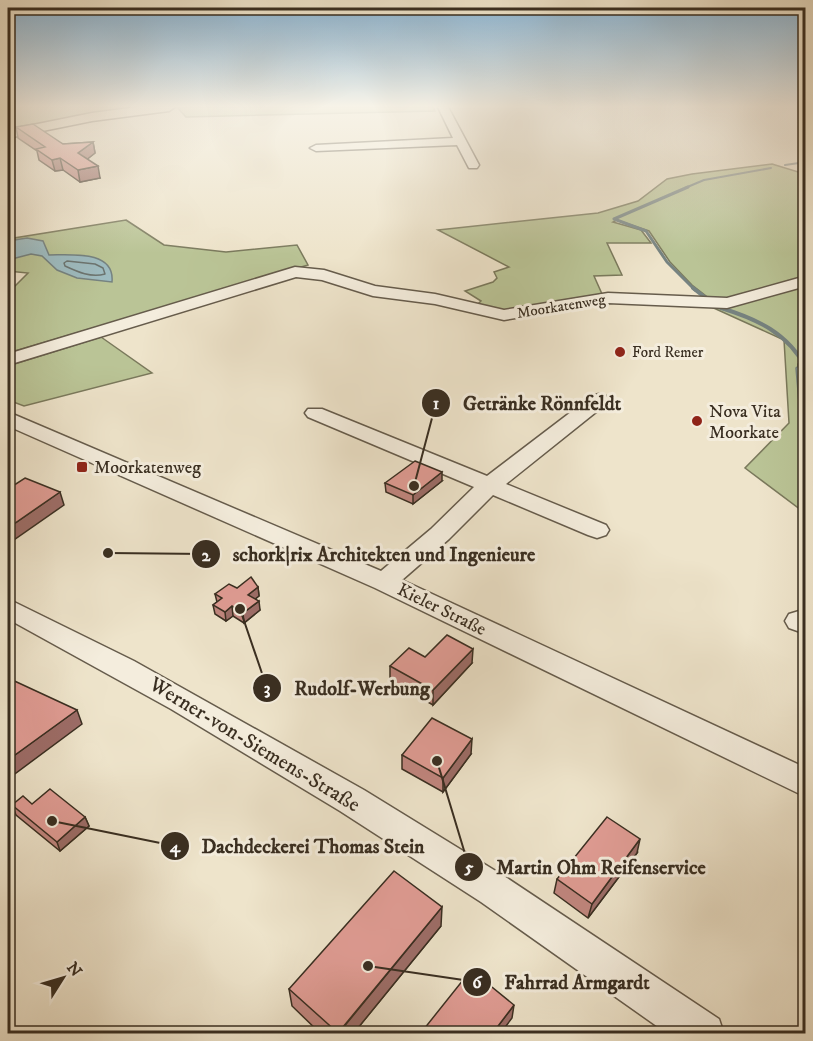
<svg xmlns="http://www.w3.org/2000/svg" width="813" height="1041" viewBox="0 0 813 1041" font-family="'IM FELL DW Pica',serif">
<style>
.green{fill:#bac496;stroke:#7a795c;stroke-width:1.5}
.water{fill:#9ebcc1;stroke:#768381;stroke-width:1.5}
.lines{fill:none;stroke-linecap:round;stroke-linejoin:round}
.shore{stroke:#6c7571;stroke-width:1.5}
.stream-far2{stroke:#768381;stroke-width:2}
.stream-far1{stroke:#768381;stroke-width:3}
.stream{stroke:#768381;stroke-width:4}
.minor-casing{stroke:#665c4c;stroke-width:3}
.major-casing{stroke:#392e21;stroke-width:3}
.minor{fill:#f4eddd;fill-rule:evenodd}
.major{fill:#eee4cb;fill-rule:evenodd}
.wall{fill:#c1867f;stroke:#392e21;stroke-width:1.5}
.shaded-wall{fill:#9d6d68;stroke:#392e21;stroke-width:1.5}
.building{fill:#e09c94;stroke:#392e21;stroke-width:1.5}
.poi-dot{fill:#8f2418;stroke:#f4eddd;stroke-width:2}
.labels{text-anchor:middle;stroke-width:6;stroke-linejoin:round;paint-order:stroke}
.far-street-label{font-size:15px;fill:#392e21;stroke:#f4eddd}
.far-poi-label{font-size:15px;fill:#392e21;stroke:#f4eddd;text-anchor:start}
.poi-label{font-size:18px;fill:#392e21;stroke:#f4eddd;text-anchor:start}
.street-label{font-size:18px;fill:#392e21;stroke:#f4eddd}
.near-street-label{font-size:21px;fill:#392e21;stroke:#f4eddd}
.leader{fill:none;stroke:#392e21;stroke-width:2}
.callout-dot{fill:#392e21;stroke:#f4eddd;stroke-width:2}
.mark-label{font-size:18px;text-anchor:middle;font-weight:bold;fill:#fff}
.callout-label{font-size:20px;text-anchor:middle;font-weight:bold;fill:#392e21;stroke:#f4eddd;stroke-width:6;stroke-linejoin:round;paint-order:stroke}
</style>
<rect width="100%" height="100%" fill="#eee4cb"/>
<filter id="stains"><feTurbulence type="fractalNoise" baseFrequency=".00333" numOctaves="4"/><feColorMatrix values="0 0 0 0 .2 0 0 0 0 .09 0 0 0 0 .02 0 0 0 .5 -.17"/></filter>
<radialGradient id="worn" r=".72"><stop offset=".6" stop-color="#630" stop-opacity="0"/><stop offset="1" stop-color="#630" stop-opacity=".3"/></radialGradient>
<path class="green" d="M8,107h138l-138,24z
M190,107h243l2,4 -249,6 -8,-9z
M772,164l33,10v103l-69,20 -26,2 -18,-14 -22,-23 -21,-31 -32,-11 -4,2 28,8 10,13h-44l15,32 -28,1 8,18 -96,17 -30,-5 5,-5 -16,-10 28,-9 4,-4 -3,-6 15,-5 -71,-37 160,-17 40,-12 29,-22 25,-5z
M126,220l38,25 62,7 71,-7 11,20 -300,88v-60l20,-20 -20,-2v-32z
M805,286v47l-3,1 -2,4 5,11v10l-7,5 2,50 5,5v94l-60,-45 44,-45 -5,-83 -77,-35z
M101,337l51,36 -128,33 -16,-6v-34z"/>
<path class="water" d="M27,238l16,3 6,14c22,0 66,-5 63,27l-35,-4 -20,-8 -15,-14 -11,-2 -23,6v-19z
M805,360v-1v60l-5,-5 -4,-46z"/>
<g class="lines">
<path class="shore" d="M67,261l28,3 8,4 2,6c-14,4 -27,-2 -40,-8l-1,-3z"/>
<path class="stream-far2" d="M785,165l21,-3
M685,188l19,-8 67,-12"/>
<path class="stream-far1" d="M688,187l-74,32 32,12 21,31 28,28"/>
<path class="stream" d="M693,288l14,11
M721,308c36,11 67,25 85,60"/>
<defs>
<path id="minor" d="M438,107h10l31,58 -2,3h-8l-12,-23 -141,6 -6,-3 6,-3 137,-7z
M295,267l29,3 51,16 60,8 69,16 104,-17 119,5 79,-22v10l-79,22 -119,-5 -104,17 -69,-16 -62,-8 -51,-16 -26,-3 -288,88v-11z
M599,394l7,2 3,4 -3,4 -100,80 100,41 3,5 -3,5 -9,3 -9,-3 -95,-40 -44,44 -47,41 404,188v29l-431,-209 -367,-162v-13l7,2 366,156 50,-42 43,-42 -166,-70 -3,-4 3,-4h14l165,67 105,-80z
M8,599l126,62 230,129 143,88 212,141 5,15h-56l-187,-132 -141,-91 -169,-102 -163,-90z
M799,611l7,2v21l-17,-6 -4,-7 4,-7z"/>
<path id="major" d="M137,107h38l-6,4 -77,10 -84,17v-8l84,-17z"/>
</defs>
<use href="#minor" class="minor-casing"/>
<use href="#major" class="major-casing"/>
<use href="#minor" class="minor"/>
<use href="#major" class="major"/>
</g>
<path class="wall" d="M16,127l47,17 30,-2 2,11 -8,6 13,19 -20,4 -17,-12 -8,1 -16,-11 -2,-9 -19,-13z
M442,481l-29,23 -27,-12 -1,-9z
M258,587l1,9 -4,3 5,11 -16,13 -11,-7 -7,5 -11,-7 -2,-9 4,-3 -2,-8 22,-6z
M425,657l47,6 -39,42 -43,-25v-14z
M471,754l-28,38 -41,-23v-14z
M32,804l53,13 4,9 -29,25 -44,-36 -4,-10z
M637,853l-49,65 -34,-25 3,-14z
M441,926l-88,108h-32l-29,-28 -3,-17z"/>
<path class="shaded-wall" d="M93,142l2,11 -15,12 -2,-12z
M60,158l3,12 -8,1 -3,-11z
M98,166l2,12 -20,4 -2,-12z
M442,472v9l-29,23v-9z
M60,492l4,13 -56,39v-16z
M258,587l1,9 -10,8 -1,-9z
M259,601l1,9 -16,13 -1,-10z
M232,606l1,10 -7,5 -1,-9z
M473,649l-1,14 -39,42v-15z
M77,710l5,14 -74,55v-19z
M472,739l-1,15 -28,38v-14z
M85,817l4,9 -29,25 -3,-9z
M640,839l-3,14 -49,65 4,-14z
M442,907l-1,19 -88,108h-15z
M514,1005l-2,13 -12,16h-8z"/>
<path class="building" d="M33,124l30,20 30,-2 -15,11 20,13 -20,4 -18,-12 -8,2 -16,-11 9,-2 -29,-20z
M415,461l27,11 -29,23 -28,-12z
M25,478l35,14 -52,36v-39z
M251,577l7,10 -10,8 11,6 -16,12 -11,-7 -7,6 -12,-7 9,-7 -7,-4 14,-10 8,4z
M447,635l26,14 -40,41 -43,-24 19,-18 16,9z
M8,678l69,32 -69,50z
M432,718l40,21 -29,39 -41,-23z
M50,789l35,28 -28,25 -45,-37 11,-9 9,8z
M607,817l33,22 -48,65 -35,-25z
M394,871l48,36 -104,126 -49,-44z
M471,970l43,35 -22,29h-72z"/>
<linearGradient id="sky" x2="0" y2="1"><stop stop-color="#8ab7d8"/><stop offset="0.42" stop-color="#f7f3e8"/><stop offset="1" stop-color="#f7f3e8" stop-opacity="0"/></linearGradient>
<rect width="813" height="253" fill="url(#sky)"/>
<g class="poi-dot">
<circle cx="620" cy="352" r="6"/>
<circle cx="697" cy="421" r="6"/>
<rect x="76" y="461" width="12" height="12" rx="3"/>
</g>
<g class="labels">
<g class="far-street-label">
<text transform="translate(561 306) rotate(-9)" y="5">Moorkatenweg</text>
</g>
<g class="far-poi-label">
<text x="632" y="357">Ford Remer</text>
</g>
<g class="poi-label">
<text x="709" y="417">Nova Vita<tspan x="709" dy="21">Moorkate</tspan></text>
<text x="94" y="473">Moorkatenweg</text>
</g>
<g class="street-label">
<text transform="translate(442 609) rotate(26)" y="6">Kieler Straße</text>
</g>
<g class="near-street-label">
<text transform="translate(255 744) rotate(31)" y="7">Werner-von-Siemens-Straße</text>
</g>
</g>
<path class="leader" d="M414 486L436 403M108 553L206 554M240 609L267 688M52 821L175 846M437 761L469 867M368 966L477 982"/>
<g class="callout-dot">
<circle cx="414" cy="486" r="6"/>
<circle cx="108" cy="553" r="6"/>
<circle cx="240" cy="609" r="6"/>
<circle cx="52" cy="821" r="6"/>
<circle cx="437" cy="761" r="6"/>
<circle cx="368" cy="966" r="6"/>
<circle cx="436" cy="403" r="15"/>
<circle cx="206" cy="554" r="15"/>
<circle cx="267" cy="688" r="15"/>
<circle cx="175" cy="846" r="15"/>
<circle cx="469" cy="867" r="15"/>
<circle cx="477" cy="982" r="15"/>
</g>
<g class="mark-label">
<text x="436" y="409">1</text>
<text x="206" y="561">2</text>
<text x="267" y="694">3</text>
<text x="175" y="852">4</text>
<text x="469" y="873">5</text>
<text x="477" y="988">6</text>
</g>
<g class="callout-label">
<text x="542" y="410">Getränke Rönnfeldt</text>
<text x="384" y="561">schork|rix Architekten und Ingenieure</text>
<text x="362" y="695">Rudolf-Werbung</text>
<text x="313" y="853">Dachdeckerei Thomas Stein</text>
<text x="601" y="874">Martin Ohm Reifenservice</text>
<text x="577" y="989">Fahrrad Armgardt</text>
</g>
<rect width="813" height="1041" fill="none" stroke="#eee4cb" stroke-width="30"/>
<rect x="9" y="9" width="795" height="1023" fill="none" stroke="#392e21" stroke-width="3"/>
<rect x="15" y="15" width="783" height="1011" fill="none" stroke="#392e21" stroke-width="1.5"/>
<g transform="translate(63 978) rotate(53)" stroke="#f4eddd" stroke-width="4.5" paint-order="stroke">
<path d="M0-4.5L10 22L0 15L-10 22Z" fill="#392e21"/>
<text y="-9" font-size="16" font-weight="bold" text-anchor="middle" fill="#392e21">N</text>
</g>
<rect width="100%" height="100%" filter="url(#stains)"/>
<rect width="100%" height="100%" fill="url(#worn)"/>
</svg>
